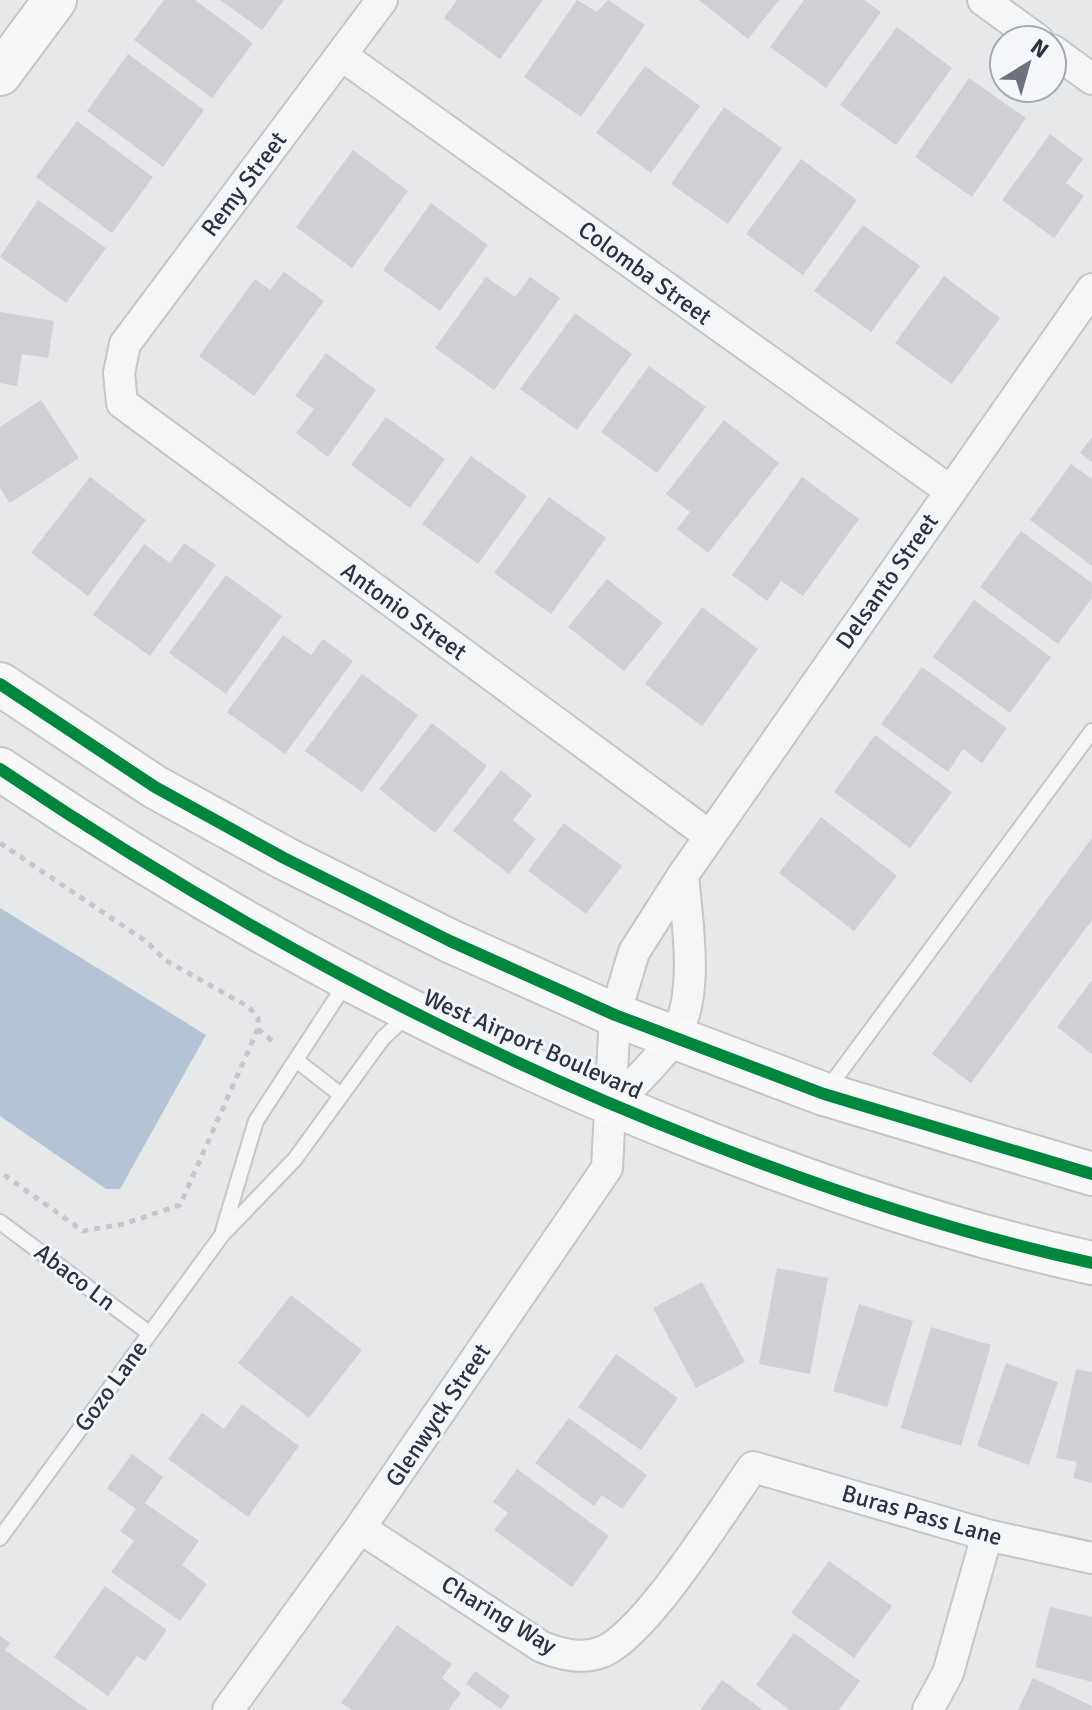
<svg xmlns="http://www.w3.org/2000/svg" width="1092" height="1710" viewBox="0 0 1092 1710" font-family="Signika,sans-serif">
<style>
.water{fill:#b4c4d5}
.building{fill:#ced0d3}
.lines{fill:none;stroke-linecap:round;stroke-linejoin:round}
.service-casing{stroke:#c4c6c8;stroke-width:18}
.minor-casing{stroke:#c4c6c8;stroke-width:34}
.secondary-casing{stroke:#c4c6c8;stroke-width:46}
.path{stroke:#c5c6ca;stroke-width:5;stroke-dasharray:6 6;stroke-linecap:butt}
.service{stroke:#f5f6f7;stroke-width:14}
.minor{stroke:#f5f6f7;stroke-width:30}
.secondary{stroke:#f8f8f8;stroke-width:42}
.cycleway-casing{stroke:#f4f6f9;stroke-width:17}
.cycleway{stroke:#00873e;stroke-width:12}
.labels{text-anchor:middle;stroke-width:6;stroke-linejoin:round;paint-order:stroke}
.street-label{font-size:24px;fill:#2b3445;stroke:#f4f6f9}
</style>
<rect width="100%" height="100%" fill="#e6e8ea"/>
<path class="water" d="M0,908l206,127 -86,154h-14l-106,-73z"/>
<path class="building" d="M164,0h31l58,43 -41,55 -78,-58z
M220,0h64l-22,30z
M457,0h86l-43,59 -56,-41z
M577,0l20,12 11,-12 37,25 -64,92 -57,-40z
M699,0h80l-31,39z
M804,0h60l17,12 -55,76 -56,-41z
M897,27l55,41 -56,77 -56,-40z
M128,54l76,56 -41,57 -76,-56z
M645,66l55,40 -49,67 -55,-40z
M969,78l57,40 -54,79 -57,-40z
M724,107l58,41 -54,76 -57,-40z
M77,121l76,56 -41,56 -76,-56z
M1050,134l33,25 -17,24 18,13 -30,42 -52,-38z
M353,150l55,41 -56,77 -56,-41z
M801,159l56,41 -54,75 -57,-41z
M38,200l68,48 -40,55 -66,-46z
M431,203l57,42 -48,66 -57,-41z
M863,225l57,41 -49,66 -57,-41z
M284,272l40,29 -70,95 -55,-40 56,-77 15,11z
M944,276l56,42 -48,66 -57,-41z
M486,277l29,20 15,-20 30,21 -66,92 -59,-42z
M0,312l54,9 -6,37 -26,-4 -5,32 -17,-3z
M575,313l57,41 -55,76 -57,-41z
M326,353l50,37 -48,67 -32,-24 18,-24 -19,-13z
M649,366l57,41 -49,66 -56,-41z
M41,400l38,58 -69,45 -10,-15v-61z
M386,417l59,42 -35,49 -59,-43z
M724,420l55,43 -71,90 -31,-24 13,-17 -24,-18z
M1092,437v25l-12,-9z
M471,456l56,40 -49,68 -56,-40z
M1071,464l21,15v87l-62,-46z
M90,477l56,43 -58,76 -57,-43z
M802,477l57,42 -56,77 -22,-15 -14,20 -35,-26z
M549,497l57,41 -55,76 -57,-41z
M1021,531l71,52v15l-34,46 -78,-57z
M184,543l32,22 -66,91 -57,-41 51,-71 26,19z
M226,575l56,41 -56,78 -57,-41z
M607,579l56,44 -39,48 -56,-44z
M974,600l77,57 -41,56 -77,-56z
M702,607l56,42 -56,77 -57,-42z
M283,635l28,20 12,-16 30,22 -68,93 -58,-42z
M922,667l85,61 -25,35 -19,-14 -15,23 -67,-48z
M362,674l56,41 -56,77 -57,-41z
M432,723l55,43 -52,67 -56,-44z
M875,735l77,57 -42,56 -76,-56z
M501,770l31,25 -19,25 23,19 -27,35 -56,-43z
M821,817l76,59 -43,55 -75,-58z
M564,823l58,43 -36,48 -58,-43z
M1092,838v82l-121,163 -39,-29z
M1092,980v74l-35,-27z
M777,1268l51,10 -18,96 -51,-10z
M702,1282l43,80 -49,26 -43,-80z
M291,1295l71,55 -53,68 -71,-55z
M859,1304l54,17 -26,86 -54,-16z
M931,1327l60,18 -30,101 -60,-18z
M616,1354l62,44 -37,52 -63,-43z
M1006,1363l52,19 -29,83 -52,-19z
M1076,1369l16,3v111l-19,-5 4,-16 -21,-4z
M242,1404l57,42 -51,71 -80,-58 34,-46 22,16z
M569,1418l78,57 -25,34 -20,-14 -8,11 -59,-43z
M132,1454l31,23 -18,26 54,38 -17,24 25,19 -27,37 -69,-49 23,-31 -14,-10 16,-22 -29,-21z
M517,1469l92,67 -37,51 -78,-57 14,-17 -15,-11z
M829,1561l63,45 -38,52 -63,-45z
M105,1586l62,44 -22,31 -8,-5 -29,40 -54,-39z
M1050,1607l42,10v65l-57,-15z
M397,1625l55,39 -10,14 19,15 -13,17h-96l-11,-7z
M794,1633l66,48 -21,29h-49l-34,-25z
M0,1636l10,7 -5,7 83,60h-88z
M475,1671l35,25 -9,13 -35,-25z
M1033,1678l59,28v4h-74z
M722,1680l41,30h-63z"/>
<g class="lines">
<defs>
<path id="service" d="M296,1060l45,35
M826,1091l266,-360
M0,1222l149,111
M223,1231l33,-110 90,-138
M0,1538l222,-303 73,-76 88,-121 26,-24"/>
<path id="minor" d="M382,0l-257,344 -6,29 3,30 588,433
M983,0l55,40
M1052,50l40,29
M341,55l608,435
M613,1106c19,-21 42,-42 59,-65 29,-42 15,-118 11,-166
M360,1528l182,119c19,7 39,13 60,5 44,-18 120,-141 151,-185l234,68 105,23
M228,1710l132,-182 247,-360 8,-153 19,-63 49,-77 409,-586
M928,1710l20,-37 39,-138"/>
<path id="secondary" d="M0,74l55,-74
M0,684l155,103 129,71 166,83 165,74 209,79 268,80
M0,769c224,151 453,275 705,373 127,49 254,92 387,121"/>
</defs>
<use href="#service" class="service-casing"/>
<use href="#minor" class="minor-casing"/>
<use href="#secondary" class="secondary-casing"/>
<path class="path" d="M0,843l147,99 18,18 84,47 9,11v11l-78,176 -56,19 -41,7 -83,-59
M258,1029l18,15"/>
<use href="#service" class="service"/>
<use href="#minor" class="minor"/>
<use href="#secondary" class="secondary"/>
<defs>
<path id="cycleway" d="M0,684l155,103 129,71 166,83 165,74 209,79 268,80
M0,769c224,151 453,275 705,373 127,49 254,92 387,121"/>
</defs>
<use href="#cycleway" class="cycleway-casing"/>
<use href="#cycleway" class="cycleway"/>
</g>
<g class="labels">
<g class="street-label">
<text transform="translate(244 184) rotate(-53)" y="8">Remy Street</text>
<text transform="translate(645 273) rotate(36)" y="8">Colomba Street</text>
<text transform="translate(887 581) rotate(-55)" y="8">Delsanto Street</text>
<text transform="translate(404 611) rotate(36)" y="8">Antonio Street</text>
<text transform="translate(533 1044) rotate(24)" y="8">West Airport Boulevard</text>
<text transform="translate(75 1277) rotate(37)" y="8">Abaco Ln</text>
<text transform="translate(111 1386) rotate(-54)" y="8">Gozo Lane</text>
<text transform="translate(438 1415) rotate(-56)" y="8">Glenwyck Street</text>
<text transform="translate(922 1515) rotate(16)" y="8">Buras Pass Lane</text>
<text transform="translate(499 1615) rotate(31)" y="8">Charing Way</text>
</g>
</g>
<g transform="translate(1028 64) rotate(37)"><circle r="38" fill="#f4f6f9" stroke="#a4a8b1" stroke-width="2"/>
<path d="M0-6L14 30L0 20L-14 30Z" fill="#6c737f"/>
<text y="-12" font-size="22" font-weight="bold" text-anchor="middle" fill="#2b3445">N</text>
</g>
</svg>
